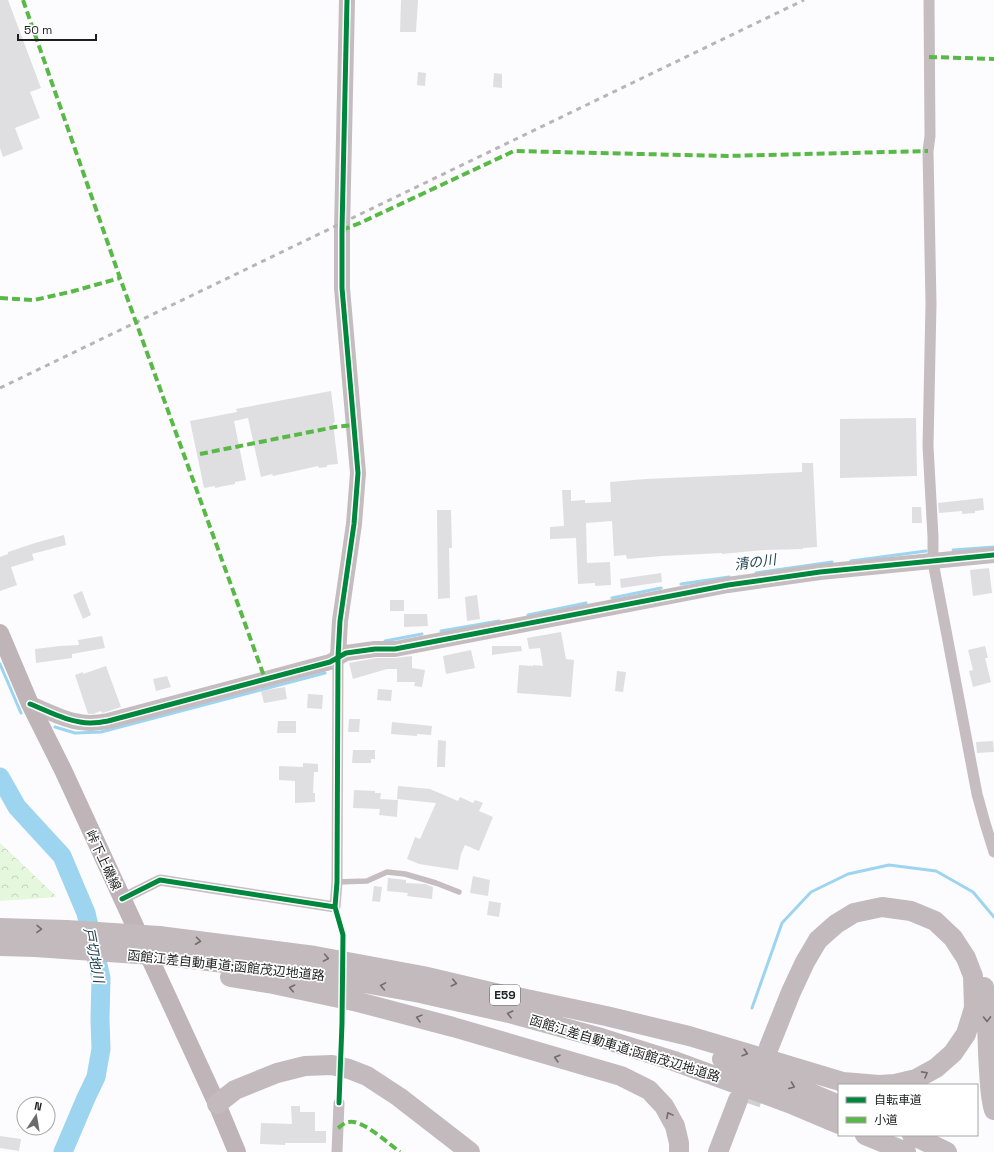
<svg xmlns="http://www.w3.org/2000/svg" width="994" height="1152" viewBox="0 0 994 1152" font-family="'Space Grotesk','Noto Sans JP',sans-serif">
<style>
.forest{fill:url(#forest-crowns)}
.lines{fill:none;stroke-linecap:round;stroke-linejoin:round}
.stream{stroke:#9dd4ef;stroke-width:3}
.river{stroke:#9dd4ef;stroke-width:19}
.building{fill:#dfdee0}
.highway-tunnel{stroke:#cfd0d1;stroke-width:20;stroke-dasharray:20 10;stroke-linecap:butt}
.lane{stroke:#c6bdc1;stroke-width:5.5}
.street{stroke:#c6bdc1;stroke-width:11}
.secondary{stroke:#c5bcbf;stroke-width:16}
.primary{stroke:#bfb5b8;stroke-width:18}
.highway{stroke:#c2babd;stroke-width:20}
.rail{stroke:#b8b5b6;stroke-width:3;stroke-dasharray:5 5;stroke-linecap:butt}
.highway-bridge{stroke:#c2babd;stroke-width:20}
.quiet{stroke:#58b947;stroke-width:4;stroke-dasharray:8 4;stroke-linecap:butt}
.cycleway-casing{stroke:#fff;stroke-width:8}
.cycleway{stroke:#00873e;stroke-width:5}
.oneway{stroke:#706c6e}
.labels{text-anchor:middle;stroke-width:3.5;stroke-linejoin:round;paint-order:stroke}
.shield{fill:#fff;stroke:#616262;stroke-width:1}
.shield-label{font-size:12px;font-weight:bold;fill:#1d1e1f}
.street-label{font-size:13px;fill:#1d1e1f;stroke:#fff}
.water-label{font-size:14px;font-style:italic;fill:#1f4353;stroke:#fff}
</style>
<defs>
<pattern id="forest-crowns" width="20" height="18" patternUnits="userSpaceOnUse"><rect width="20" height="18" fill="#e5f7dd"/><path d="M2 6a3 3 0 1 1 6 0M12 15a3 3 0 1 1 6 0" fill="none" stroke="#c4d3bd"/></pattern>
</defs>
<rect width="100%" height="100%" fill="#fcfcfe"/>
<path class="forest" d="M0,843l57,54 -57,4z"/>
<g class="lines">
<path class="stream" d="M953,550l41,-3
M851,561l75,-10
M756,573l76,-11
M681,584l48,-7
M612,598l49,-10
M528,615l58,-12
M441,631l58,-10
M385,641l37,-7
M0,664l21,49
M55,727l20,6 26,-1 224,-59
M752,1008l30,-85 29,-31 37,-18 41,-9 47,6 37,21 21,25"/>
<path class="river" d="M0,777l17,30 45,49 24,57 15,65 -1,41 1,30 -5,28 -10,21 -23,54"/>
</g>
<path class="building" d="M0,0h8l33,88 -11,4 10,26 -25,10 8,21 -20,8 -3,-9z
M401,0h17l-2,32h-16z
M418,72l8,1 -1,13 -8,-1z
M494,73l8,1v14l-9,-1z
M331,391l4,31 -2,1 5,41 -11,1v2l-8,1 -1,-2 -45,10 -1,-2 -11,3 -13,-59 -14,3 12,59 -11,2v2l-11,2 -9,2v-2l-11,2 -14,-67 47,-9 -1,-3z
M916,418l1,58 -77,2v-59z
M802,463h11l4,84 -14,1v1l-38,1 -43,4v-1l-60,3 -35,3 -1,-4 -12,1 -2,-35 -26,2 1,40 23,-1 1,23 -16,1v-3l-17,1 -2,-46 -26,1v-12l14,-1 -2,-36h9v11l14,-1v3l26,-1 -1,-20 36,-3 156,-7z
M983,498l1,12 -9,1v2l-13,1v-3l-23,2 -1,-10z
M912,507h9l1,16h-10z
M437,510h14l1,38h-3l1,50 -12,1z
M64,535l2,10 -34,9 2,6 -23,7 6,18 -17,6v-34l8,-3v-2l27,-9z
M989,568l3,25 -19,3 -3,-26z
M661,573l1,9 -41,6 -1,-9z
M82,591l9,24 -8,4 -10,-24z
M477,595l3,24 -13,2 -2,-24z
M390,600h14v11h-14z
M404,614h23l1,12 -24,1z
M561,632l5,27 8,1 -3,37 -54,-4 2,-28 14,1v-1l10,1 -3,-18 -11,1 -2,-11z
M102,636l3,12 -33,6v4l-36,5 -1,-14 25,-3 19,-1 -1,-5z
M492,646h29l1,5 -30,4z
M985,646l3,12h-3l6,24 -18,5 -4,-16 4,-1 -5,-20z
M471,650l2,9h-2h2l2,9 -29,6 -3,-18z
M412,656v12l13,2 -3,17 -8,-1 1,-4h-18v-13h-10l-34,10 -4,-16 27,-5h19z
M106,666l15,41 -15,5 -4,1 -1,-2 -8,3h-5l-13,-39 8,-3v2z
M617,671l9,1 -3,20 -8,-1z
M167,676l4,11 -15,4 -3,-12z
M285,687l2,12 -23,4 -3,-12z
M378,689l14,1 -1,11 -14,-1z
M308,694l15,1 -1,14 -15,-1z
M349,719h11l-1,13h-11z
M278,721h18v12h-19z
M392,722l40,4 -1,9 -14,-1v2l-26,-2z
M438,740l8,1 -1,26h-8z
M993,741l1,11 -17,1 -1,-11z
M353,750h22v9h-4v4h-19z
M303,763l15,1v8h-4l-1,21h2v9l-20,1v-22l-16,-1v-14l24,1z
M398,786l32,3 28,12 2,-4 13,6 2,-3 8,3 -4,8 14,6 -14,34 -14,-6 -4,9 -3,16 -39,-6 -12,-5 8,-22 5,2 16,-36 -39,-4z
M354,790l21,1v2h6l-1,6 18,1 -1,17 -18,-2 1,-6 -27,-1z
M473,876l17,4 -2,16 -18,-3z
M388,878l18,2v3l19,1 8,3 -1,12 -25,-3 1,-3 -21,-2z
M374,886l8,1 -2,15 -8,-1z
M489,901l12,2 -2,14 -12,-2z
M291,1106h9v6h15v19h11v12h-41v2l-25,-1 1,-21 31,1z
M0,1136l21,3 -2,12 -19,-3z"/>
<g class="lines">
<path class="highway-tunnel" d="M748,1071l10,-28
M750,1104l10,-29"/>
<path class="lane" d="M337,882l30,-1 20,-9 18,2 31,9 23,9"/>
<path class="street" d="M929,0l1,136 -2,15 3,153 -3,142 5,91v25l44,232 8,29 9,29
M122,899l38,-19 175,27 2,-25 1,-225
M337,1152l2,-49"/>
<path class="secondary" d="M338,657l2,-36 14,-97 4,-51 -16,-185v-58l5,-230
M30,704c16,6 33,16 50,18 10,2 18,1 28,-1l222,-59 16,-9 29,-4h20l333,-64 92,-13 174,-17"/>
<path class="primary" d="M0,633l30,71 33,66 154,334 20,48"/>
<path class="highway" d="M159,936l156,20 108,20 106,25
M167,956l147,18 106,19 93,21 88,24 73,23 115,42 50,21
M230,977l43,7 85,18 95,25 168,49 28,14 15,16 11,20 4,17v9
M984,987c4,27 3,56 5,83 1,14 1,28 5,40
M517,997l89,19 83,20 154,46 36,3 16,-1 21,-5 20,-11 17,-15 13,-19 8,-26 -1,-32 -7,-18 -13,-20 -18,-17 -24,-10 -29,-4 -28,6 -18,11 -18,16 -13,22 -14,30 -22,55
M722,1059l74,28 43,18
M217,1104l18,-14 42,-17 28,-7 27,-1 17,4 18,7 32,21 71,55
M865,1135l41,17
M912,1135l35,17
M718,1152l20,-52"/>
<path class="rail" d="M0,388l804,-388"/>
<path class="highway-bridge" d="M0,928l67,2 92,6
M0,946l35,1 132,9"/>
<path class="quiet" d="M23,0l97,278 145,401
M929,57l65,2
M342,230l18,-7 154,-72 213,5 201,-5
M0,298l34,2 36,-8 50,-14
M200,454l135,-27 18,-2
M338,1128c3,-2 7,-6 11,-6 13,-3 40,22 51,30"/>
<defs>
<path id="cycleway" d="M30,704c16,6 33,16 50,18 10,2 18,1 28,-1l222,-59 16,-9 29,-4h20l333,-64 92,-13 174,-17
M122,899l38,-19 175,27 2,-25 1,-225 2,-36 14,-97 4,-51 -16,-185v-58l5,-230
M335,907l8,28 -1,88 -3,80"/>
</defs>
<use href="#cycleway" class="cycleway-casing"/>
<use href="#cycleway" class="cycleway"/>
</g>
<defs><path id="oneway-chevron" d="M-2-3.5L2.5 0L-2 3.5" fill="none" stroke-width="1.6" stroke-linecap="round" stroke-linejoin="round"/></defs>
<g class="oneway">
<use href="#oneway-chevron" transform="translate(39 929) rotate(1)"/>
<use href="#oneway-chevron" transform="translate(198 941) rotate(7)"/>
<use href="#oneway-chevron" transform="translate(326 958) rotate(10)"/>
<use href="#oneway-chevron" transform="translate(454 983) rotate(13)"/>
<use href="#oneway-chevron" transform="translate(383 986) rotate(-170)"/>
<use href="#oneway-chevron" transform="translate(292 988) rotate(-168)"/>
<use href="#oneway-chevron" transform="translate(510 1014) rotate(-166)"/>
<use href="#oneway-chevron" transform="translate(419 1018) rotate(-165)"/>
<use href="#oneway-chevron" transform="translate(987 1019) rotate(89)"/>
<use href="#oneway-chevron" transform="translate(745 1053) rotate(17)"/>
<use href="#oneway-chevron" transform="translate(557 1058) rotate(-164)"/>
<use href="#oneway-chevron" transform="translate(925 1074) rotate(-29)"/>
<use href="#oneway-chevron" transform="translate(792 1086) rotate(21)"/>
<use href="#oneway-chevron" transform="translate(669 1115) rotate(-118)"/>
</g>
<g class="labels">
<rect class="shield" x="490" y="985" width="30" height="20" rx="3"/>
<g class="shield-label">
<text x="505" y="999">E59</text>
</g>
<g class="street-label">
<text transform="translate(104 860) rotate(65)" y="5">峠下上磯線</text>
<text transform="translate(226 965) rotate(6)" y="5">函館江差自動車道;函館茂辺地道路</text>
<text transform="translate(625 1048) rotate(17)" y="5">函館江差自動車道;函館茂辺地道路</text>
</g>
<g class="water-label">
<text transform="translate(755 562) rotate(-8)" y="5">清の川</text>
<text transform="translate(94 955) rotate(79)" y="5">戸切地川</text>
</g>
</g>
<rect x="838" y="1084" width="140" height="52" fill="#ffffff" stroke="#a5a5a5"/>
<rect x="846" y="1097" width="20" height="6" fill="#00873e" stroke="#a5a5a5"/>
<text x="874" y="1104" font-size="12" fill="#1d1e1f">自転車道</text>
<rect x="846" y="1117" width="20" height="6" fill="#58b947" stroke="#a5a5a5"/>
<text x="874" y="1124" font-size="12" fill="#1d1e1f">小道</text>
<g transform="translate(36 1116) rotate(12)"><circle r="19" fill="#ffffff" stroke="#a5a5a5"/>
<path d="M0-3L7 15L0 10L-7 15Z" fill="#6b6c6d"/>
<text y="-6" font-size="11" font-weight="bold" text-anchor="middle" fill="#1d1e1f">N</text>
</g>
<path d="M18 34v6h78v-6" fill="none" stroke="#1d1e1f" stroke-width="2"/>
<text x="24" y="34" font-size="12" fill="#1d1e1f" stroke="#ffffff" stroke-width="3" paint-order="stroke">50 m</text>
</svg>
